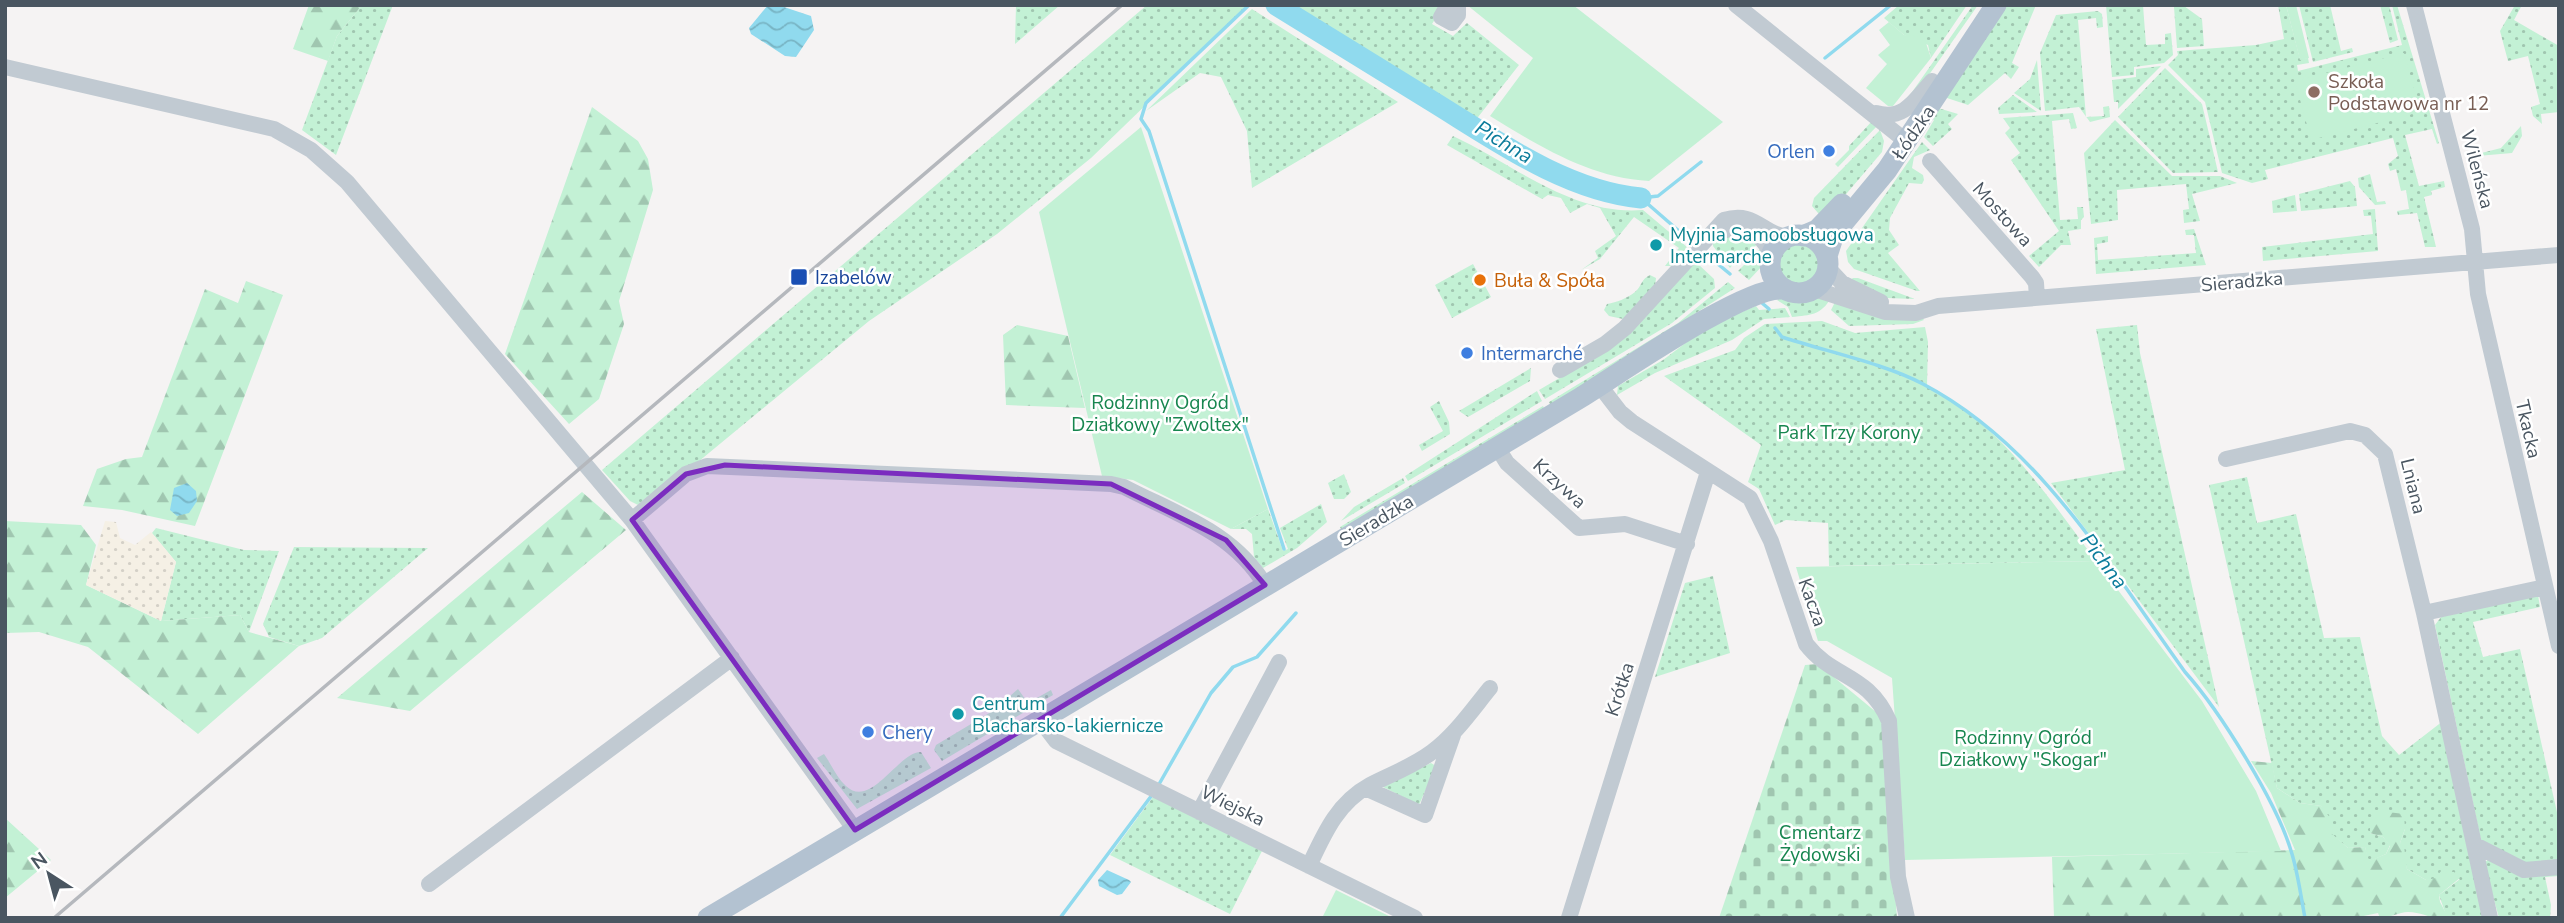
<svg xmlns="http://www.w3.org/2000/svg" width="2564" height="923" viewBox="0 0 2564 923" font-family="'Nunito Sans',sans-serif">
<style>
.grass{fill:url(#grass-dots)}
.forest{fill:url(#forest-firs)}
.sand{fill:url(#sand-dots)}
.cemetery{fill:url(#cemetery-stones)}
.garden{fill:#c3f1d5}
.water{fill:url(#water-waves)}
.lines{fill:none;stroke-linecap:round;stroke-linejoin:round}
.stream{stroke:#90daee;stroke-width:3.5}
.river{stroke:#90daee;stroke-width:21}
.minor{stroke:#c1cad2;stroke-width:16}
.major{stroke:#b3c2d1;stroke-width:21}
.rail{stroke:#b5b8bd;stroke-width:3.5}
.marked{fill:#7b2cbf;fill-opacity:0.2;stroke:#7b2cbf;stroke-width:5;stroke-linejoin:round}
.education-dot{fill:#8d6e63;stroke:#fff;stroke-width:2.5}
.shop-dot{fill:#3f7fe0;stroke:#fff;stroke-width:2.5}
.culture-dot{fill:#0f9aa8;stroke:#fff;stroke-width:2.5}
.transit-dot{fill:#1a4fb4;stroke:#fff;stroke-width:2.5}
.food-dot{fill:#e8710a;stroke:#fff;stroke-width:2.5}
.labels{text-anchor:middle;stroke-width:5;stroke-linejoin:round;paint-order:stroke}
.education-label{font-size:19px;fill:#785e54;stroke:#fff;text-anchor:start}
.street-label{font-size:19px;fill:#4a5661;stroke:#fff}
.shop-label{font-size:19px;fill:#366cbe;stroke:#fff;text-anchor:start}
.culture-label{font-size:19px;fill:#0d838f;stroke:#fff;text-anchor:start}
.transit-label{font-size:19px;fill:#164399;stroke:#fff;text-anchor:start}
.food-label{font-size:19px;fill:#c56008;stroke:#fff;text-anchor:start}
.park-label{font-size:19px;fill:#17864f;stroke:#fff}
.water-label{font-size:21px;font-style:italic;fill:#0c7c9b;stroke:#fff}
</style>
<defs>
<pattern id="grass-dots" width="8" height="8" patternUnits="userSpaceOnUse" patternTransform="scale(1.75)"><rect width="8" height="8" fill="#c3f1d5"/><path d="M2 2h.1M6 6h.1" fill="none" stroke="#a0c6b0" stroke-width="1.8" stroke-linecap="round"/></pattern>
<pattern id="forest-firs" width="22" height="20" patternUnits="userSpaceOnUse" patternTransform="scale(1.75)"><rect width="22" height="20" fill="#c3f1d5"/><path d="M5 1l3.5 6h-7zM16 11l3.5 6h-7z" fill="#a0c6b0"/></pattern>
<pattern id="sand-dots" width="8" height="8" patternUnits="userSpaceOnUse" patternTransform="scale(1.75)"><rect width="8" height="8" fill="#f5f0e5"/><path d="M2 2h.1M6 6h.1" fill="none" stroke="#d4d0c7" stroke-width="1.8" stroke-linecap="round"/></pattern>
<pattern id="cemetery-stones" width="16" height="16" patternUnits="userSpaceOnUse" patternTransform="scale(1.75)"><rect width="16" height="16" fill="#c3f1d5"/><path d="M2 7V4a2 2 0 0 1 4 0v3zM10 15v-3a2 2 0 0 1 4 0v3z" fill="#a0c6b0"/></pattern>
<pattern id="water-waves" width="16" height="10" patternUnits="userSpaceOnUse" patternTransform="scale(1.75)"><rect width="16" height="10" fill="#90daee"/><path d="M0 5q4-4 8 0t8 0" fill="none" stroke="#78b4c4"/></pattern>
</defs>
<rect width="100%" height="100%" fill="#f5f3f3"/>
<path class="grass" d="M362,5h31l-57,150 -34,-25 35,-94z
M1016,5h44l-45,39z
M1147,5h102l-158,153 -94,76 -128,87 -171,141 -60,43 -8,-4 -28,-31z
M1276,5h168l-12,19 21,12 14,-13 52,42 -48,61z
M1899,5h68l-36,53 -3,-13 -24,-10 -20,-17z
M1973,5h5l-66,94 -2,-4z
M2000,5h36l-24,58 7,4 -8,12 -6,-6 -37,32 -27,-9z
M2106,5h37l3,40 19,-1v-10l6,-1 2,22 -9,8 -30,4v8l-22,2z
M2278,5h8l14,54 8,-1 1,5 -12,2 1,6 104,-26 -10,-40h5l42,138 -2,1 -5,-15 -27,6 14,51 25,-5 1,6 -14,4 1,4 -8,2 12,50h-11l-8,-34 -19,2 -1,-4 12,-2 -3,-19 -5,1 -5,-22 -6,2 -2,-7 10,-8 -5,-18 -128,32 3,9 -16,4 -30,-10 -17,-71 -37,-37 10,-10 -1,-4 79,-6 28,-6z
M2299,5h31l11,46 11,-3 1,4 -40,10z
M2380,5h9l9,35 -8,3z
M2515,5h7l-8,15 45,26v66l-18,2 1,10 -9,-8 -2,-9 9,-3 -12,-48 -20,5 -8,-30z
M2184,6l18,13 2,27 -27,2 -3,-41z
M1252,9l146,93 -146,86 -5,-57 -26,-54 -21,-4 -54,38z
M2098,11l4,3 1,13 -6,1 -1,-10 -18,2 8,97 18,-1 -1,-9 6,-1 1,11 -20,5 -11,-15 -34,4 -5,-58 16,-38z
M2037,60l4,51 -27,-18 16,-14z
M2161,66l-43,43v-7h-4l-2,-22 24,-3v-8z
M2165,68l37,36 16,68 -45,1 -55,-56z
M2013,95l24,17 -38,2 -1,-6z
M1938,108l20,6 -10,10 4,5 -19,17 -9,-9 10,-17 -5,-5z
M2073,113l4,15 -6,1 -2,-10 -17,2 8,99 18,-1 -1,-12h6l1,10 -3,3v9l-13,2 3,14h-10l-22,22 -10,-11 30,-25 -48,-71 9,-7 -15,-20 5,-5 -7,-10z
M1873,120l4,6 -39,41 -3,-3 14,-14v-4z
M2115,120l57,56h48l17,7 -45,11 8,27 -16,2 -1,-13 6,-1 -3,-25 -69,6 1,30 -27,4 -7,-71z
M2521,126l1,10 -10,17 -46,4 35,-9z
M1880,130l4,11 -2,11 -58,68 -12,-14 2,-8z
M1453,136c60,28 120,80 190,74l44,37 -14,19h-8l14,-18 -45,-31 -34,42 -19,11 17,-12 -3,-7 21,-15 -16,-28 -13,-4 -17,9 -9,-15 -13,-3 -6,4 -95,-54z
M1922,142l8,8 -16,7 -2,11 11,7 1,5 -2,4 -13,-1 -19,35 -1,12 10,15 -11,8 32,38h-3l-63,-22 -6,-7 -2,-11z
M2370,174l7,28 8,-1 1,3 -11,1 -16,-18 -1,-9z
M2350,181l5,6 2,19 -56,5 -2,-17z
M2295,195l2,16 -24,2 -1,-12z
M2375,209l3,42 -115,10 -1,-14 111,-13 -2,-18h-7l-1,-6z
M2194,229l12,36 -110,9 -2,-36 14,-2v6l-11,2 1,16 98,-7 -2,-18h-8l-1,-5z
M1731,232l28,10 -22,24 -3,-3 -4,5 -17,-22v-5z
M1778 264a21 21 0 1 1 42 0a21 21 0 1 1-42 0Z
M1762,247l2,17 -15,16 -11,-9z
M1697,263l17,16 1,9 -43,35 -127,76 -6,-9 70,-41 84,-85z
M1473,264l18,33 -39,21 -17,-33z
M1650,275l6,3 -1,9 -32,32 -14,-3 -5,-6 3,-6c10,-2 19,-5 28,-12 7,-6 6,-13 15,-17z
M1853,278h5l57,21 -28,-1 -40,-16z
M1728,282l7,6 -184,118 -2,-4 129,-79z
M1816,295l15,3c-10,17 -20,17 -39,19l-4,-10 -11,-7 9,-4z
M1836,300l85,16 3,4 -11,4 -64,2 -18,-16z
M1756,306l3,4 26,-2 5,9 -26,2 -32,21 -77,33 -38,22 1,-9 45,-26 45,-34z
M1822,321l33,12 70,-6 3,15 -1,44c72,36 122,112 169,175l-267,5 -1,-43 -42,-3 -11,5 -16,-36 -11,-7 13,-37 -97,-69 71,-26 9,-12 21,-14z
M2137,325l3,28 79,354 -168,-224 74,-13 -29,-141z
M1531,368l-1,13 -62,36 -9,-6z
M1537,391l5,10 -134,80 -3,-5z
M1439,401l10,21 1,12 -28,17 -3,-6 24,-14 -13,-24z
M1543,406l2,4 -203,121 -2,-4z
M1344,474l7,18 -7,7h-10l-6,-16z
M2247,477l10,46 39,-9 28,124 36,-1 22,99 17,19 44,-34 42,197h-38l-8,-23 21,-16 -34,1 -19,-11 -7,-26 5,-14 -35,4 13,4 7,8 -4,9 -18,8 -3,-15 -17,1 -18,-15 -9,-27 -21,-3 -23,-15 -68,-303z
M1403,478l2,5 -64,38 13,-14z
M1321,504l6,18 -30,26 -34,20 -9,-11 -2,-23 -6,-5h-15l37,-20 15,42 5,-2 -8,-21z
M156,528l88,22 35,1 -30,81 -9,-17 -79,6 15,-59 -24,-29z
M294,547l134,1 -106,90 -23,8 -30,-9 -6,-13z
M1713,576l17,77 -75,24 30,-94z
M2538,595l2,12 -67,15 10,35 37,-8 39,172v42l-33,3 -44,-21 -47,-220 6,-8z
M1018,689l10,14 23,-13 2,5 -111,66 -8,-11 2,-5 75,-45 -1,-4z
M921,752l10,16 -74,41 -40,-51 7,-4c7,10 13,24 22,32 25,24 53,-35 75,-34z
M1431,763l5,3 -17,39 -38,-19z
M1153,797l109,54 -32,63 -120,-59z
M2489,859l70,11v6l-14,1 6,28 -1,13h-51l-15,-55z"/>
<path class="forest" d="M309,5h53l-25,31 -9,25 -35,-12z
M592,107l46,34 10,18 5,31 -34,111 5,23 -25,75 -30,25 -64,-70z
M246,281l37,14 -88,231 -73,-16 -39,-4 14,-37 29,-10 16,-2 63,-168 33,14z
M1017,325l51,11 17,72 -79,-3 -3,-70z
M582,492l44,38 -216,181 -73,-13z
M5,521l76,4 15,20 -10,40 75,36 79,-6 9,17 50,14 -101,88 -110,-87 -49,-15 -34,1z
M2251,761l21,2 5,25 23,15 21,3 10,13v14l17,15 17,-1 4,14 17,-7 4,-8 -7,-9 -13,-4v-10l9,-12 25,3 1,15 -5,14 4,3 3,23 19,11 10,-2 5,-7 13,1 6,6 -21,17 1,7 8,15c-18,3 -25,-5 -40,-5 -9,0 -18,6 -28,6l-2,-5 -24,5h-300l-2,-61 243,-7 -24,-57z
M5,818l46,42 -46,38z"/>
<path class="sand" d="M105,521l11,1 4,16 15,7 16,-13 25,30 -15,59 -75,-36z"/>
<path class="cemetery" d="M1818,664l58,48 6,11 15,195h-178l86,-253z"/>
<path class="garden" d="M1467,5h106l150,117 -74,59c-59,-3 -110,-35 -159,-65l43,-58z
M2286,5h10l13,53 -9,2z
M1889,22l15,13 20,2 7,21 -38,48h-5l-22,-18 21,-24 -9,-9 12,-10 -11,-15z
M2404,53l16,59 -109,28 -16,-59z
M1141,127l127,382 -37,20 -98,-49 -31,-4 -63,-264z
M2096,561l106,140 54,90 25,60 -376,9 -13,-182 -65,-37h-9l-22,-74z
M1336,890l57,28h-71z"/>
<path class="water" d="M768,5h10l33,11 3,14 -18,27 -11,-1 -34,-22 -2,-6z
M187,483l9,8 1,10 -8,12 -12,3 -7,-6 4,-22z
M1107,870l22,10 2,2 -9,12 -5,1 -18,-9 -1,-6z"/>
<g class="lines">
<path class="stream" d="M1249,5l-103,98 -5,16 8,12 135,418
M1825,58l66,-53
M1641,198l54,47
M1641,198l17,-2 43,-34
M1701,250l29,24
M1762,303l7,6
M1775,328l7,9c42,14 104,27 141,47 118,62 186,183 262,288 35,39 93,132 107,182 6,20 9,43 13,64
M1158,786l53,-93 22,-26 24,-10 39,-44
M1060,918l92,-123"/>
<path class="river" d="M1276,5c53,33 106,65 159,98 63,39 132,88 206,95"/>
<path class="minor" d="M1448,5l-7,12 11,6 6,-8v-10
M1736,5l171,137
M2414,5l58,224 6,65 81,352
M5,67l269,62 37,21 36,32 285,338 223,310
M1876,113c28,8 39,-13 56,-32
M1930,161l102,116 4,6 1,15
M1715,234c23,-11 49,-3 56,22
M1828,268l14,15 39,19
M1814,289l71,23 31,1 22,-7 621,-51
M1560,370l45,-26 20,-16 99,-108c32,-10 39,16 66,17
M1600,386l20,26 12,10 118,76 21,43 35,103c27,35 62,29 83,77l9,156 9,41
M1497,447l10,16 72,65 46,-4 62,20
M2226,459l124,-28 15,4 20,19 39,159 66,305
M632,520l54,-46 21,-8 404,18 13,3c54,28 109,45 141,98
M2424,613l121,-26
M1040,720l16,21 359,177
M1365,788l60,27 28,-80
M1199,812l80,-150
M2475,845l49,25 35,-3
M1309,866c15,-32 28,-63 61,-81 21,-11 42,-18 62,-33 23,-17 40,-42 58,-64
M429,884l303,-226
M1569,918l139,-446"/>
<path class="major" d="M1770 264a29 29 0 1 1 58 0a29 29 0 1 1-58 0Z
M1803,236l14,-6 25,-26
M1827,256l7,-22 53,-64 109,-165
M708,918c291,-173 583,-345 872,-520 39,-24 165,-112 203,-109"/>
<path class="rail" d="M54,918l1068,-913"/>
</g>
<path class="marked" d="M725,465l386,19 115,56 39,45 -410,245 -223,-310 54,-46z"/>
<circle class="education-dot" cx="2314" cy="92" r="7"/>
<g class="shop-dot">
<circle cx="1829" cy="151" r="7"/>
<circle cx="1467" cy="353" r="7"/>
<circle cx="868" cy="732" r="7"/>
</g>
<g class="culture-dot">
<circle cx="1656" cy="245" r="7"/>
<circle cx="958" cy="714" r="7"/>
</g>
<rect class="transit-dot" x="790" y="268" width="18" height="18" rx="3.5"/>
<circle class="food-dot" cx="1480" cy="280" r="7"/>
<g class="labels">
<g class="education-label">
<text x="2328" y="88">Szkoła<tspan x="2328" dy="22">Podstawowa nr 12</tspan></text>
</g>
<g class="street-label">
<text transform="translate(1913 132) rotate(-56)" y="7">Łódzka</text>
<text transform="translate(2478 169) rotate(75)" y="7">Wileńska</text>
<text transform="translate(2003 214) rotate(48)" y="7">Mostowa</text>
<text transform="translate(2242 281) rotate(-5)" y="7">Sieradzka</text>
<text transform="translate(2529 429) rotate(77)" y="7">Tkacka</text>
<text transform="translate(1560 483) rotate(42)" y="7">Krzywa</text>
<text transform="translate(2414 486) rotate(76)" y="7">Lniana</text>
<text transform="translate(1376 520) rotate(-31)" y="7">Sieradzka</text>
<text transform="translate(1813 602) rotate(70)" y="7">Kacza</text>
<text transform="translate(1619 689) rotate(-72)" y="7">Krótka</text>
<text transform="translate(1233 805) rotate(26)" y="7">Wiejska</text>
</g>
<g class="shop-label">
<text x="1815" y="158" text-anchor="end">Orlen</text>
<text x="1481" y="360">Intermarché</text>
<text x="882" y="739">Chery</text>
</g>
<g class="culture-label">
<text x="1670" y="241">Myjnia Samoobsługowa<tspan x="1670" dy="22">Intermarche</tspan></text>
<text x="972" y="710">Centrum<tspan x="972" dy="22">Blacharsko-lakiernicze</tspan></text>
</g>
<g class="transit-label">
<text x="815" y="284">Izabelów</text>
</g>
<g class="food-label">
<text x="1494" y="287">Buła &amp; Spóła</text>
</g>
<g class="park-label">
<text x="1160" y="409">Rodzinny Ogród<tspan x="1160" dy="22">Działkowy "Zwoltex"</tspan></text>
<text x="1849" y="439">Park Trzy Korony</text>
<text x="2023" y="744">Rodzinny Ogród<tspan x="2023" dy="22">Działkowy "Skogar"</tspan></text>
<text x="1820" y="839">Cmentarz<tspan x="1820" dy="22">Żydowski</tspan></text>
</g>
<g class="water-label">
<text transform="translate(1504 142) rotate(31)" y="7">Pichna</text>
<text transform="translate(2104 561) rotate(53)" y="7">Pichna</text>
</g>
</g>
<rect width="2564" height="923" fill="none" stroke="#4a5661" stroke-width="14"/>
<g transform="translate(49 874) rotate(324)" stroke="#ffffff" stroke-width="5" paint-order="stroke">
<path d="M0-5L12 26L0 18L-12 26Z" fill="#4a5661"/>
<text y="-10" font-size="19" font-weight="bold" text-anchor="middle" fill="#4a5661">N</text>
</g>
</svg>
